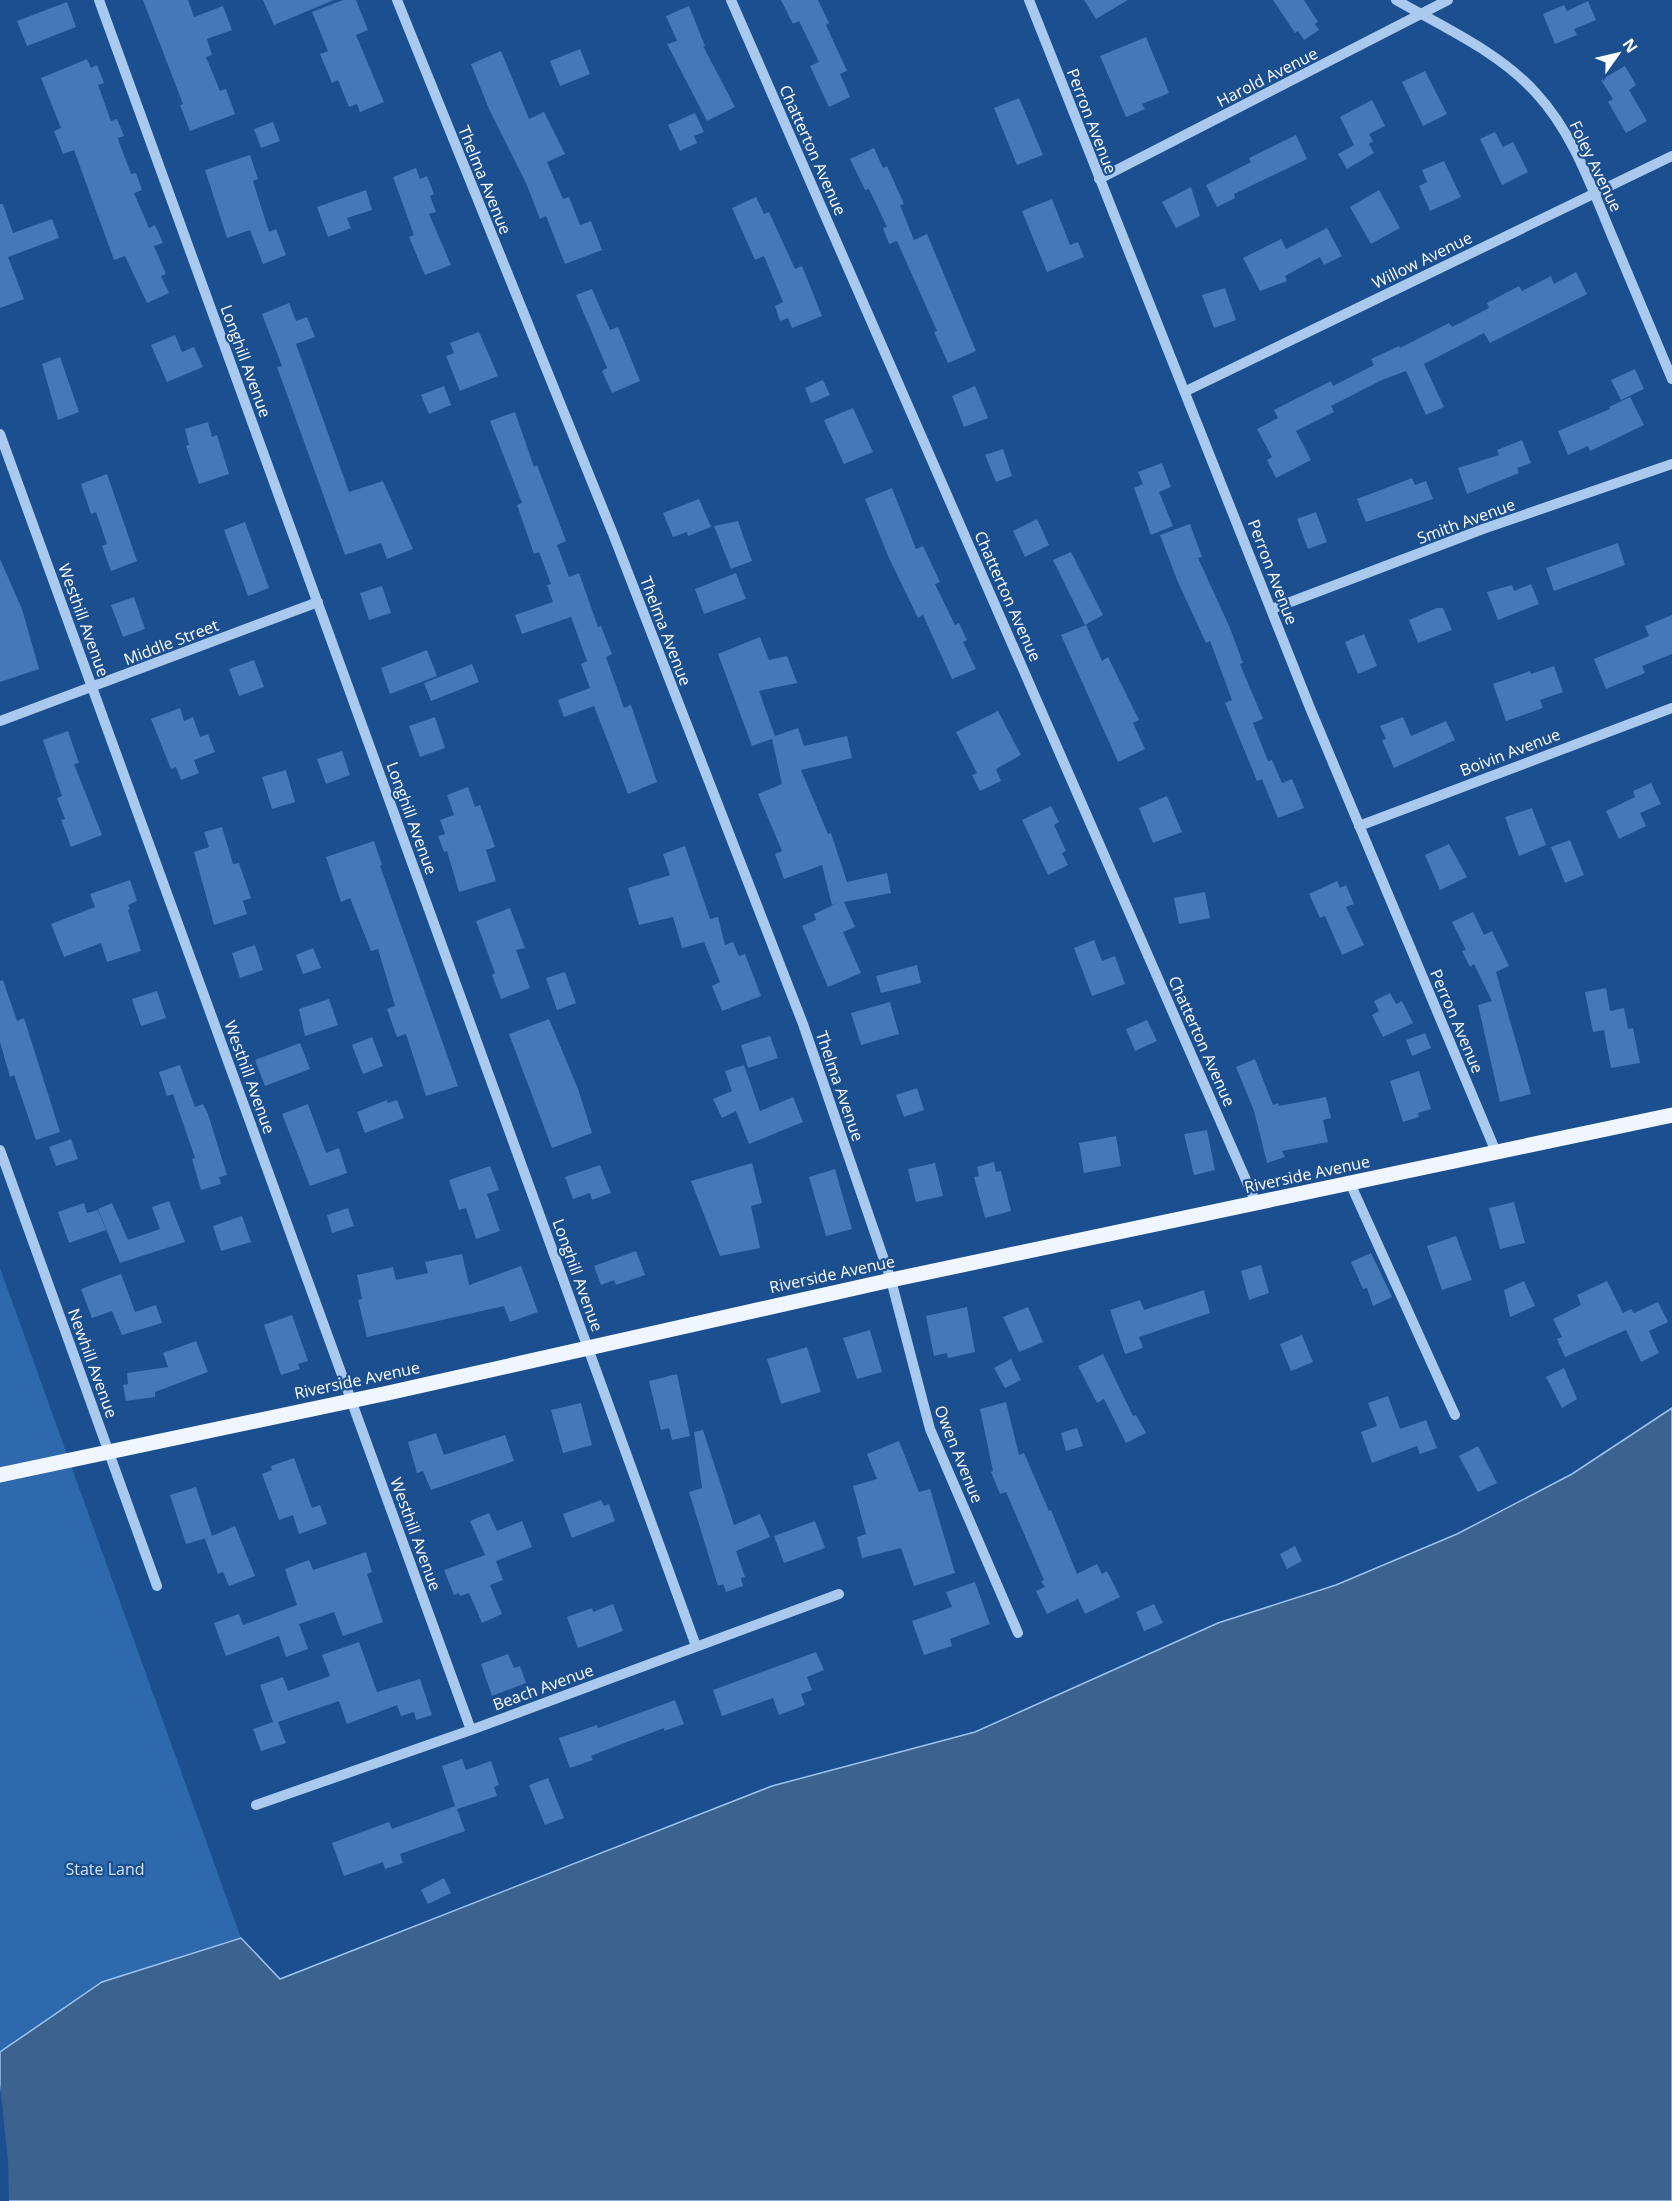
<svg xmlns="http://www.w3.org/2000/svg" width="1672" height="2201" viewBox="0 0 1672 2201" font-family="'Open Sans',sans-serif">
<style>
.green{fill:#2e69ad}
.water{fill:#3c6290;stroke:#9cc4f0;stroke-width:1.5}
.pier{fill:#1b4f8f}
.building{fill:#4478b7}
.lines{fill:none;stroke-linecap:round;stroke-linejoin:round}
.minor{stroke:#a9c9ee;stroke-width:10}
.major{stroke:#f0f6ff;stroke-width:15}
.labels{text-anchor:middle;stroke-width:4.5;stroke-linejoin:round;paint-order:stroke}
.street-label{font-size:16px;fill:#fff;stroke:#1b4f8f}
.park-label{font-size:16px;fill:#cfe3fa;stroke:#1b4f8f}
</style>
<rect width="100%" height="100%" fill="#1b4f8f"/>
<path class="green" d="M0,1268l241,670 -139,44 -102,70z"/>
<path class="water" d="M1672,1408v793h-1672v-149l102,-70 139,-44 39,41 492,-193 203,-54 243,-109 118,-38 121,-51 115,-60z"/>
<path class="pier" d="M0,2084l8,77 1,40h-9z"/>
<path class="building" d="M143,0h45l6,17 29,-11 9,24 -25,9 5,16 -6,2 14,34 6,-2 9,25 -45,17 -10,-26 3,-1z
M263,0h71l-60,25z
M343,0h13l12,30 -12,5 28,67 -24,10 -3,-8 -8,3 -11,-27 -6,3 -12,-29 8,-3 -16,-39z
M781,0h37l11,23 -3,2 21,46 -7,3 10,23 -21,10 -19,-41 9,-4 -20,-41 -6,3z
M1084,0h44l-32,19z
M1273,0h31l14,22 -3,2 4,6 -15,10 -6,-9 -3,2z
M1588,1l8,19 -22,9 3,6 -22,9 -12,-30 21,-9 3,6z
M67,2l9,25 -49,19 -10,-25z
M689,6l16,40h-2l32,61 -28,14 -40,-77 10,-3 -11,-25z
M1146,37l23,56 -27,11 3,5 -19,8 -26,-61z
M580,49l10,25 -30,12 -10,-25z
M501,51l28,68 15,-7 21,42 -18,8 16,37 6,-2 11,28 11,-4 11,29 -37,14 -19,-48 -6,3 -14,-36 -37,-74 -18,-45z
M87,59l4,9 6,-3 7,18 -6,2 13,36 6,-2 7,17 -6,2 1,4 12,32 5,-1 6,17 -8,3 15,35 6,-3 8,18 -9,3 12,28 -5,2 8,17 -22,10 -22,-47 -11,4 -40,-110 -11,4 -9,-23 7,-3 -20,-50z
M1625,66l11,19 -7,5 18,31 -21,12 -18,-31 5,-3 -12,-19z
M1425,71l22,43 -24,12 -21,-44z
M1019,98l24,57 -26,10 -23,-57z
M1372,100l13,26 -16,8 4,7 -4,3 5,9 -27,16 -9,-15 16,-9 -14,-28z
M695,113l9,19 -10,4 3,7 -17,8 -12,-26z
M273,122l7,19 -19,7 -7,-19z
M1495,132l8,15 10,-5 15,30 -26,13 -22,-46z
M1296,135l11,24 -73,35 1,4 -18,9 -11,-22 45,-23 -2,-4z
M874,148l9,20 4,-2 17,38 -4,1 14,35 13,-6 49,117 -28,12 -14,-31 3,-1 -40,-90 -8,3 -6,-16 4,-1 -18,-38 -4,1 -15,-31z
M250,155l8,24 -5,2 16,51 7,-3 10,26 -23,9 -13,-34 -23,8 -22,-68z
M1444,161l17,36 -31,14 -11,-25 8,-4 -5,-12z
M416,168l4,11 7,-3 7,18 -4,2 6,16 -7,2 22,51 -26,10 -16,-38 5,-2 -21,-58z
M1191,187l9,29 -24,12 -14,-26z
M366,190l6,20 -25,8 4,10 -23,9 -11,-30z
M1379,190l21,38 -29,16 -21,-37z
M756,197l8,17 5,-2 26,57 7,-3 20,50 -30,12 -4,-10 -8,3 -5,-15 8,-4 -19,-46 -9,4 -23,-52z
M1052,199l18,46 8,-3 6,15 -37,15 -25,-61z
M0,204h3l10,29 39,-14 7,19 -51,19 16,42 -24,9z
M1327,228l15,28 -18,9 -4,-8 -35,19 2,5 -27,10 -17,-33 38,-19 5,10z
M1576,272l11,22 -97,49 -6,-10 -60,31 20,43 -18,8 -20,-44 -24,9 -51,26 3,6 -38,19 15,29 -35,18 -9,-18 5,-3 -15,-28 21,-11 -4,-8 57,-29 2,5 41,-21 -3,-6 28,-13 1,2 49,-25 3,4 37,-19 -2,-5 32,-17 3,5 29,-15 3,8z
M1225,288l11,32 -22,8 -12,-33z
M592,289l18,41 8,-3 22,54 -28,12 -10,-22 5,-3 -31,-73z
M289,303l7,18 11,-4 8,20 -19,7 53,148 34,-11 30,68 -26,10 -6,-16 -36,12 -68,-188 5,-1 -20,-52z
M479,332l19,44 -38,15 -14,-35 8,-3 -4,-10z
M175,335l7,17 12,-5 9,20 -36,15 -16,-37z
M60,357l19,55 -21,8 -16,-56z
M1635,369l9,20 -23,11 -10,-20z
M823,380l7,15 -19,8 -6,-15z
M444,386l7,19 -22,9 -8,-19z
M975,386l13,32 -24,9 -12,-31z
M1630,397l14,28 -54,26 -2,-5 -20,9 -10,-24 52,-22 -1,-2z
M853,408l20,44 -29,12 -20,-44z
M515,412l19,55 3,-2 29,76 -9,4 12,32 10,-4 19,54 3,-1 11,28 -6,3 18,51 7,-3 26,77 -29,12 -34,-88 -30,11 -6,-17 32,-12 -9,-24 6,-3 -16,-44 -49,17 -7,-19 38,-13 -6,-17 4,-1 -12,-32 -5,2 -17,-49 5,-2 -32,-82z
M208,422l4,15 5,-2 12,39 -30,10 -13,-38 3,-1 -4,-16z
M1522,440l9,23 -14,5 2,5 -52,21 -9,-26 41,-13 -2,-5z
M1003,449l9,27 -16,6 -11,-27z
M1162,463l9,24 -12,5 14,34 -22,9 -17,-47 9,-4 -5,-12z
M107,474l30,87 -26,10 -9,-25 5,-2 -11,-32 -5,2 -10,-30z
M1412,478l3,7 11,-4 7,18 -67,23 -9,-23z
M892,488l24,61 7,-3 17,36 -5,2 20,41 4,-2 8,17 -4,2 13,27 -24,10 -29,-64 -5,3 -29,-60 -24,-59z
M699,499l12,28 -23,9 -1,-4 -14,5 -10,-24z
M1316,512l11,30 -19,7 -11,-30z
M1037,519l12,26 -24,12 -12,-26z
M738,521l14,40 -21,8 -17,-43z
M245,522l24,66 -21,8 -24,-66z
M1190,524l12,33 -4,1 32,70 13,35 -3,1 23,55 -10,4 15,38 4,-1 10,23 10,-4 12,29 -26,10 -16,-39 -5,2 -32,-78 7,-3 -22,-59 -4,2 -29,-63 -17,-45z
M1618,543l7,22 -71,26 -8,-23z
M1071,552l32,63 -18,10 -32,-65z
M0,559l22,50 17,60 -39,13z
M736,573l10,26 -42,15 -9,-25z
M1531,584l8,20 -41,16 -11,-28 25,-7 2,6z
M382,586l9,27 -22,7 -9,-27z
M134,597l11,32 -22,8 -12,-32z
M1437,608h6l9,22 -34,13 -9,-23z
M1672,615v39l-30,12 3,7 -39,16 -12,-30 55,-23 -4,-10z
M1086,625l16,36 6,-4 31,63 -6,3 12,26 -27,13 -57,-127z
M1364,634l13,32 -19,8 -13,-32z
M760,637l9,23 18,-4 10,27 -38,8 16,45 23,-8 6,18 43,-10 5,22 -51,12 27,64 3,-1 16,49 40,-9 4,20 -47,9 11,25 -12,5 18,41 -33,14 -26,-61 14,-6 -2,-6 24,-11 -6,2 -10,-40 -38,14 -9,-25 7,-3 -24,-57 24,-10 -10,-45 -20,7 -34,-92z
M427,650l10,26 -47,18 -9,-26z
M254,660l10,27 -25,9 -10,-27z
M472,664l7,18 -48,19 -7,-18z
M1554,666l9,26 -23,8 3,8 -37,13 -13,-37 37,-13 1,3z
M180,708l4,13 9,-4 7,20 8,-3 7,18 -21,8 5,13 -18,7 -5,-13 -5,2 -20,-50z
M998,711l23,44 -25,14 5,12 -21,10 -8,-16 5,-2 -21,-41z
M435,717l10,31 -25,9 -11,-31z
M1403,717l8,19 35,-15 9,19 -61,28 -12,-28 4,-1 -6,-13z
M68,731l11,32 -5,1 28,71 -31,12 -10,-27 4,-1 -8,-21 5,-2 -19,-56z
M342,751l8,24 -24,9 -9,-25z
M286,770l9,32 -23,7 -10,-32z
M1651,783l10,21 -21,9 6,13 -27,13 -13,-28 29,-14 -2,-6z
M468,787l7,20 5,-2 15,42 -9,3 10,31 -37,11 -12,-41 -3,1 -6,-16 7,-2 -5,-14 14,-5 -7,-20z
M1167,796l15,36 -29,11 -14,-35z
M1051,806l8,16 -5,3 12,26 -4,2 6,12 -20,10 -26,-55z
M1532,808l14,37 -27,11 -14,-39z
M222,827l11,37 6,-1 12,35 -8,3 4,13 -33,11 -20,-73 15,-5 -5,-15z
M1570,840l14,35 -19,8 -14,-36z
M374,841l8,24 -2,1 78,220 -32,10 -20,-62 -9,3 -10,-28 8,-3 -17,-57 -7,2 -21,-53 -9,4 -15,-45z
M1449,844l18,33 -27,13 -15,-35z
M685,846l25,73 8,-2 7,28 8,-3 6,14 6,-2 16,42 -39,15 -10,-25 8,-4 -16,-40 -22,6 -9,-31 -34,8 -11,-37 42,-13 -7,-21z
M130,880l7,21 -9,4 2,4 -2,1 13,41 -34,11 -6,-19 -37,14 -13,-33 44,-17 -5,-13z
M1337,881l3,7 6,-3 8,19 -8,3 18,38 -22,10 -17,-39 -5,2 -11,-24z
M1205,892l5,26 -31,6 -5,-26z
M510,908l15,40 -9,2 14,38 -29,11 -9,-24 3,-2 -19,-52z
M1473,912l11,23 8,-4 17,35 -13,6 35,122 -31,8 -22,-97 14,-4 -18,-37 -4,3 -8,-16 4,-1 -14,-28z
M1094,940l8,21 13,-5 10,28 -33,12 -18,-48z
M255,945l8,25 -23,8 -8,-25z
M313,948l8,20 -18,6 -7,-19z
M917,965l4,18 -40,10 -5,-17z
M565,972l11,31 -19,7 -11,-32z
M3,980l14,41 7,-3 36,114 -24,8 -22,-65 -4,2 -10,-35v-61z
M1606,988l4,23 14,-3 4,21 5,-1 7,35 -29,5 -7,-38 -11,2 -8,-40z
M157,991l9,27 -25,8 -9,-27z
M1390,993l6,11 6,-3 11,22 -30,14 -11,-22 7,-4 -5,-10z
M329,999l9,26 -33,11 -6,-27z
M890,1002l9,32 -38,11 -10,-32z
M549,1019l29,70 14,44 -40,15 -43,-114z
M1147,1020l10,21 -22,10 -9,-22z
M1425,1033l6,15 -19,8 -6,-16z
M770,1036l8,22 -30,10 -7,-23z
M372,1037l11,29 -20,8 -11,-29z
M300,1043l10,26 -45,17 -10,-26z
M1255,1059l18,46 5,-2 1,3 47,-9 5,21 -8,2 5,22 -46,9 3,6 -18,6 -13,-52 -18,-44z
M180,1065l15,42 8,-3 5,10 19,61 -8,2 2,7 -20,6 -9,-31 3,-1 -22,-64 -6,2 -8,-24z
M744,1065l16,46 33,-14 10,25 -54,22 -13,-33 -14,7 -9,-19 19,-8 -7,-20z
M1419,1071l12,38 -13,4 1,4 -16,5 -13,-41z
M917,1088l7,22 -20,7 -8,-22z
M387,1100l1,3 9,-3 7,18 -39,15 -8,-21z
M308,1104l18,49 13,-5 8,25 -37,13 -28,-72z
M1207,1130l8,40 -21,5 -10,-41z
M1116,1136l5,30 -37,7 -5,-30z
M71,1139l7,20 -22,7 -7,-19z
M994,1162l2,10 5,-1 10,40 -26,7 -11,-41 5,-1 -2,-9z
M752,1163l10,40 -11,3 9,42 -40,8 -29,-75z
M935,1163l8,33 -27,6 -8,-33z
M600,1165l11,28 -19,7 -2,-7 -17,6 -8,-22z
M490,1166l9,24 -12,4 13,37 -24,8 -10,-31 -7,2 -10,-30z
M835,1169l17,60 -26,7 -17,-59z
M169,1201l16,41 -65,21 -22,-54 14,-6 16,37 32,-11 -8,-22z
M1514,1202l11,41 -25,6 -11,-41z
M84,1203l3,10 11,-3 8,20 -37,13 -11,-31z
M348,1208l6,18 -22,7 -5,-18z
M242,1216l9,26 -30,9 -8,-25z
M1456,1236l16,44 -30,10 -15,-44z
M636,1251l9,24 -29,10 -2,-5 -13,5 -7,-19z
M1371,1253l21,44 -19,9 -6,-18 -4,1 -12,-27z
M462,1254l7,31 52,-19 17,46 -28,10 -6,-16 -137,31 -9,-37 4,-1 -5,-24 36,-8 3,13 32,-7 -3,-11z
M1261,1265l8,28 -20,7 -8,-29z
M121,1274l14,38 21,-7 6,18 -40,12 -10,-24 -20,7 -11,-29z
M1524,1281l11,25 -25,11 -6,-27z
M1607,1281l16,32 8,-4 3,4 24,-11 10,20 -19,9 10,22 -18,9 -15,-32 -61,27 -8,-18 5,-2 -9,-18 28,-14 -4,-10z
M1204,1290l6,23 -71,24 4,11 -18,6 -15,-44 30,-10 4,10z
M967,1307l8,45 -27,6 -1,-5 -13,3 -8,-40z
M1028,1307l15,35 -24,10 -16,-35z
M292,1315l16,46 -10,3 2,5 -19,6 -17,-50z
M870,1330l12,42 -25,7 -14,-41z
M1302,1335l11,27 -22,9 -11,-27z
M196,1341l12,31 -53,20v5l-29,4 -3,-16 5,-1 -1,-11 41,-6 -5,-14z
M807,1347l14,45 -40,12 -14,-45z
M1103,1354l30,62 3,-1 10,18 -20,10 -22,-44 -7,4 -19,-37z
M1011,1359l10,21 -16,8 -11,-20z
M1564,1368l13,31 -15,9 -16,-31z
M677,1374l13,62 -18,4 -3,-12 -8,2 -12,-49z
M1388,1396l12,33 26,-9 11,28 -17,6 -3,-8 -45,17 -11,-31 16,-6 -9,-23z
M1006,1402l13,53 5,-2 25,58 2,-1 26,64 20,-10 5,10 5,-3 13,26 -35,17 -7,-15 -31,15 -11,-23 9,-4 -4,-6 3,-1 -38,-88 -6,2 -9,-22 2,-1 -13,-62z
M581,1403l11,42 -29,8 -12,-43z
M1077,1428l6,18 -17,5 -5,-18z
M703,1430l31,95 26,-11 10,23 -34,14 9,26 -4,1 2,8 -17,6 -3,-8 -5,2 -29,-94 13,-4 -8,-56z
M436,1433l8,22 61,-20 9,26 -83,29 -8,-19 -6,2 -9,-31z
M899,1441l20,51 11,-3 25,84 -41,13 -13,-38 -39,10 -5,-21 9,-3 -13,-48 24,-7 -10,-25z
M1478,1446l19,37 -19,9 -19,-36z
M294,1458l18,50 8,-3 7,19 -28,10 -6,-19 -14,5 -17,-46 10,-4 -1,-4z
M196,1487l16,49 23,-10 20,50 -26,10 -6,-14 -5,2 -13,-35 5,-2 -24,7 -16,-49z
M601,1500l3,6 5,-2 6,17 -43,17 -9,-24z
M489,1513l8,18 25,-10 10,26 -36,14 7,19 -13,5 12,29 -20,9 -13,-30 -9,3 -1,-3 -5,2 -10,-25 41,-15 -15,-34z
M815,1521l10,27 -41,15 -10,-27z
M1295,1546l7,15 -15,8 -7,-15z
M366,1552l6,20 -5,2 16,48 -40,14 -9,-24 -35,12 9,25 -22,8 -7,-21 -53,20 -12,-33 25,-9 4,11 54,-20 -12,-36 24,-9 4,10z
M975,1582l15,42 -40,15 2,7 -28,9 -12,-34 40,-14 -6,-15z
M613,1604l10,27 -45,17 -11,-31 25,-9 1,4z
M1154,1604l9,19 -19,8 -8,-19z
M359,1642l18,50 43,-13 12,36 -16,5 -2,-8 -13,4 -4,-11 -50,19 -8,-23 -61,21 8,21 -25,8 -8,-22 20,-7 -13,-37 23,-8 5,14 42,-15 -8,-21z
M816,1652l8,18 -17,7 5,13 -11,4 4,11 -26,10 -6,-17 -51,18 -9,-26z
M508,1654l6,14 6,-2 6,17 -34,13 -11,-32z
M675,1700l9,24 -20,7v-3l-58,22 -15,6 2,4 -23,8 -11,-30 38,-13 1,3z
M462,1759l4,11 25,-9 8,24 -5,2 3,9 -40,13 8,22 -65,23 3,9 -18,6 -2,-7 -39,14 -12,-33 57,-21 3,7 63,-23 1,3 -14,-43z
M548,1778l16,40 -19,7 -16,-40z
M444,1878l7,15 -23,11 -7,-14z"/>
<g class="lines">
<path class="minor" d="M99,0l597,1646
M397,0l216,534 190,490 88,256 39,149 88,204
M731,0l525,1203
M1029,0l281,708 186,444
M1396,0c47,27 103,52 140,93 37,40 55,93 76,143 20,48 40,95 60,143
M1099,179l349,-179
M1186,391l486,-235
M0,434l471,1296
M1272,609l211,-80 189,-65
M0,721l318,-119
M1359,826l313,-118
M0,1150l157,436
M1350,1183l105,232
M256,1805l215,-75 368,-136"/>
<path class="major" d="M0,1475l388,-82 503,-113 781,-165"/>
</g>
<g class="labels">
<g class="street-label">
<text transform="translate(1267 77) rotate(-27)" y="6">Harold Avenue</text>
<text transform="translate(1092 121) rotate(69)" y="6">Perron Avenue</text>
<text transform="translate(813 150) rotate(66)" y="6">Chatterton Avenue</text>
<text transform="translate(1596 166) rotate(64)" y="6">Foley Avenue</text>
<text transform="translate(485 180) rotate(68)" y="6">Thelma Avenue</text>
<text transform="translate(1422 260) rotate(-26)" y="6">Willow Avenue</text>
<text transform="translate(246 361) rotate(70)" y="6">Longhill Avenue</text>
<text transform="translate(1466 521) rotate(-20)" y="6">Smith Avenue</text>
<text transform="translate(1273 572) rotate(69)" y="6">Perron Avenue</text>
<text transform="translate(1008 596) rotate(66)" y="6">Chatterton Avenue</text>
<text transform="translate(84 620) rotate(70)" y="6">Westhill Avenue</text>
<text transform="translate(666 631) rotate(69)" y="6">Thelma Avenue</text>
<text transform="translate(171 642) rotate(-21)" y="6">Middle Street</text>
<text transform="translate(1510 752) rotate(-21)" y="6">Boivin Avenue</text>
<text transform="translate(412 818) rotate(70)" y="6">Longhill Avenue</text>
<text transform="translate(1457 1021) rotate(67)" y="6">Perron Avenue</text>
<text transform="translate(1202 1041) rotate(66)" y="6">Chatterton Avenue</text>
<text transform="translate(250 1077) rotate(70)" y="6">Westhill Avenue</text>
<text transform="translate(840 1086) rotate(71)" y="6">Thelma Avenue</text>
<text transform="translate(1307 1174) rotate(-12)" y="6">Riverside Avenue</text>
<text transform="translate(832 1274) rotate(-12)" y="6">Riverside Avenue</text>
<text transform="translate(578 1275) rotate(70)" y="6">Longhill Avenue</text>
<text transform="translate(93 1363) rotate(70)" y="6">Newhill Avenue</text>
<text transform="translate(357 1380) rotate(-12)" y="6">Riverside Avenue</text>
<text transform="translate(959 1454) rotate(68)" y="6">Owen Avenue</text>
<text transform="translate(416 1534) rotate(70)" y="6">Westhill Avenue</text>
<text transform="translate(543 1687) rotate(-20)" y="6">Beach Avenue</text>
</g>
<g class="park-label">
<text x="105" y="1875">State Land</text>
</g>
</g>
<g transform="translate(1618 54) rotate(56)" stroke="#1b4f8f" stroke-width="4.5" paint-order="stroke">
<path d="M0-4.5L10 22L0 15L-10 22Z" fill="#ffffff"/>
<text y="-9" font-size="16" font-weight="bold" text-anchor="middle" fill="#ffffff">N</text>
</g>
</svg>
